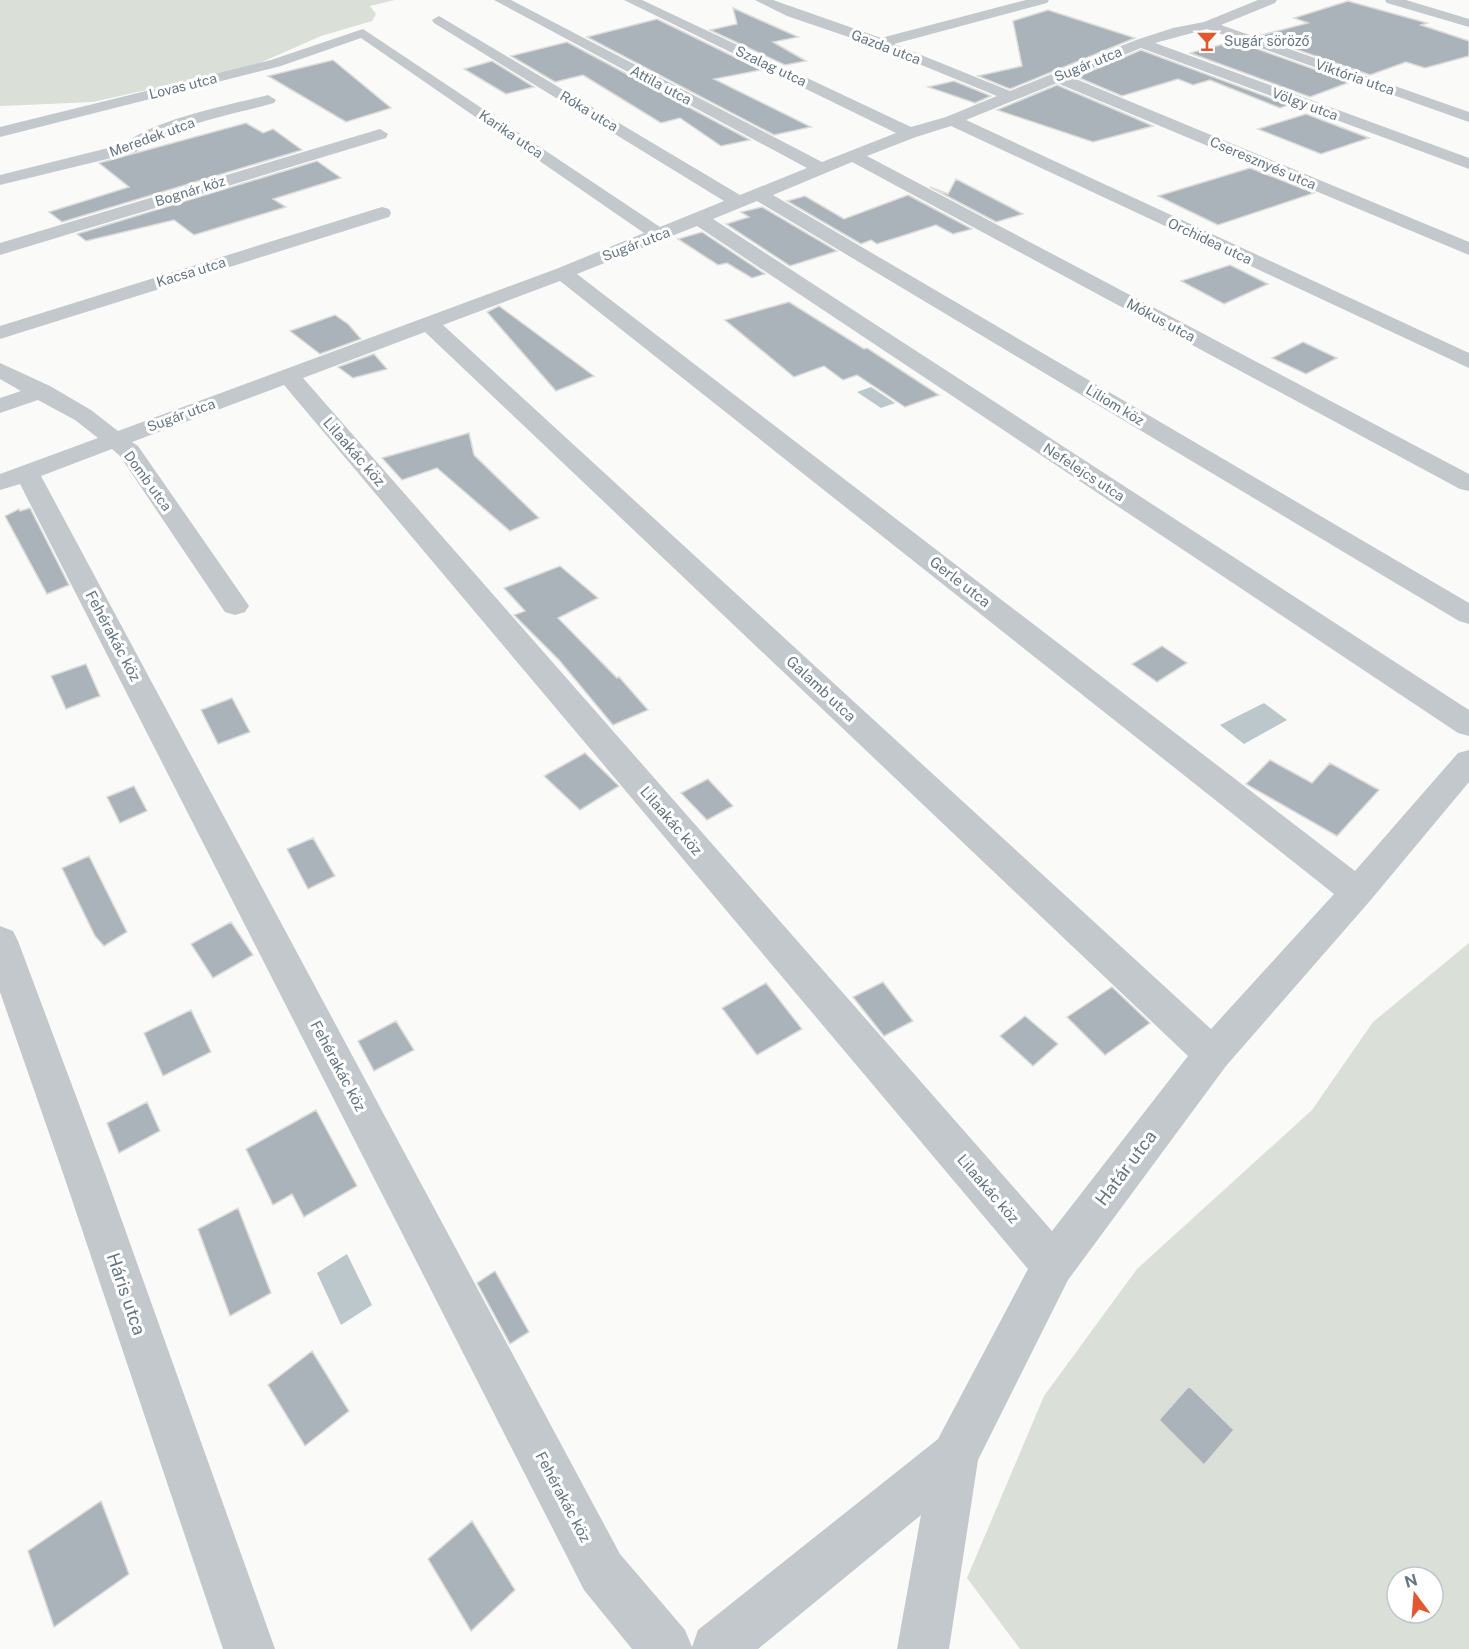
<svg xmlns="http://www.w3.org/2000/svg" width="1469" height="1649" viewBox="0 0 1469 1649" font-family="'Public Sans',sans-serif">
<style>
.green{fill:#dadfd7;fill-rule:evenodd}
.water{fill:#bbc7cb}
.building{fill:#aab3b9;stroke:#dcdcda;stroke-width:1.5}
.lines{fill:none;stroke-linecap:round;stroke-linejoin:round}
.minor{fill:#c3c8cc;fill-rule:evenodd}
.labels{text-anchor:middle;stroke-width:6;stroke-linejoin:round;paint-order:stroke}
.far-poi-label{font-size:14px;fill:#657683;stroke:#fff;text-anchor:start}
.far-street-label{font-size:14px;fill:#657683;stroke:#fff}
.street-label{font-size:15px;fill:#657683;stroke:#fff}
.near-street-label{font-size:18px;fill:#657683;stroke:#fff}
</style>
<rect width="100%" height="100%" fill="#fafaf8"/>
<path class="green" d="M0,0h395l-25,6 6,8 -4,7 -51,15 -68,30 -160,36 -93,4z
M1469,943v706h-449l-53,-71 77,-182 93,-127 175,-159 61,-88zM1397,1577h36v36h-36z"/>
<path class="water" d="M871,387l24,16 -14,5 -24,-16z
M1264,703l23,17 -43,24 -24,-19z
M347,1254l25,51 -31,20 -24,-52z"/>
<path class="building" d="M1348,1l79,22 -6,2 48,16v15l-44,12 -19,-6 -36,13 -112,-39 50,-13 -14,-5z
M733,8l65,29 -25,5 33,19 -21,4 -75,-35 27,-6z
M1048,10l87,28 -125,51 -32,-13 44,-10 -9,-45z
M657,19l104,51 -47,9 97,48 -37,8 -187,-98z
M1235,41l115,41 -40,15 -120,-44z
M567,42l183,98 -29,6 -41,-28 -19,5 -78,-48 -28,7 -44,-26z
M1141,50l148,55 -9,3 -70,-28 -17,5 -15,-6 -56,17 -45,-19z
M333,60l58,48 -45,14 -78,-46z
M492,61l42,26 -28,7 -42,-25z
M954,81l37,15 -16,7 -47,-16z
M1057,85l73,31 23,10 -60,16 -96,-32z
M1306,114l63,24 -48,16 -63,-25z
M246,123l17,10 10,-4 29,21 -240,72 -13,-10 80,-25 -30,-24z
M317,161l24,17 -68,21 13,8 -92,28 -20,-15 -88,21 -9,-7z
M1250,168l64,25 -96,32 -60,-29z
M956,179l67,35 -27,8 -66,-35 18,7z
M908,195l64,34 -19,5 -17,-9 -59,19 -6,-4 -10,4 -74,-43 18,-5 39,23z
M762,207l75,44 -47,15 -64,-42 23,-7 -8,-5z
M702,232l63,42 -13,4 -25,-15 -9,2 -40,-26z
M1230,265l38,19 -44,20 -43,-23z
M789,302l75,47 3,-1 72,47 -34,12 -48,-32 -14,5 -19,-14 -30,11 -69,-57z
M499,306l95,70 -38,15 -69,-79z
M335,315l13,9 13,15 -41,15 -30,-23z
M1303,342l34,16 -31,16 -34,-16z
M374,354l13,15 -34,9 -15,-11z
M469,433l5,22 65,63 -29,13 -73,-63 -35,12 -20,-22z
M30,508l39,77 -22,9 -42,-78 14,-7 1,2z
M560,566l38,32 -40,20 59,60 2,-1 29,33 -35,15 -54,-65 -45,-45 11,-4 -21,-23z
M1162,646l25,17 -30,19 -25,-18z
M86,664l14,32 -34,13 -15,-33z
M232,698l18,34 -32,12 -17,-34z
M585,753l34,33 -39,24 -36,-34z
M1270,760l42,23 18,-20 49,27 -42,46 -91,-52z
M708,779l25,27 -26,14 -26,-27z
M134,786l13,25 -27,12 -13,-26z
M313,838l22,38 -27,13 -21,-40z
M89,856l38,76 -23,14 -9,-10 -33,-68z
M231,922l22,33 -40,23 -22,-34z
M883,982l30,39 -29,15 -31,-39z
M766,983l36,46 -45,26 -35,-47z
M1112,987l38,36 -45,32 -38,-38z
M191,1010l20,42 -48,24 -19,-43z
M1025,1016l33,28 -25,22 -33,-30z
M396,1021l18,29 -40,21 -16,-30z
M147,1102l13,29 -41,22 -12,-30z
M316,1110l41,76 -53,31 -12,-23 -19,11 -27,-56z
M238,1208l33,85 -41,23 -32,-87z
M495,1271l34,61 -19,12 -33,-61z
M312,1351l37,60 -44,35 -37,-61z
M1189,1386l45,44 -30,35 -45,-45z
M101,1501l28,73 -75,53 -26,-76z
M472,1521l43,69 -44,41 -43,-72z"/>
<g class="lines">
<path class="minor" d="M494,0h17l311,162 74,-29 -272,-133h18l269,127 35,-10 51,-21 -122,-50 -88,-30 -32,-16h18l108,38 145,-38h23l-2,3 -153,41 116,47 126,-51 37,-12 31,-6 54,-22h19l-2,3 -54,22 248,87v10l-262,-93 -52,14 314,115v11l-328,-121 -70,29 398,165v13l-412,-172 -91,37 503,233v15l-518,-242 -35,11 -49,19 602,318v17l-9,-2 -608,-327 -79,33 696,408v21l-10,-3 -702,-420 -44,18 756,491v26l-11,-3 -761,-507 -120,48 778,597 103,-118 11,-3v32l-100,120 -143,164 -158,214 -90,180 -29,189h-52l24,-134 -163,134h-126l-48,-59 -564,-1106 -20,6v-16l98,-36 -23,-18 -37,-20 -38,13v-15l21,-7 -21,-12v-16l50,23 41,24 27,21 438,-162 88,-36 -283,-195 -80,28 -281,71v-10l271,-67 92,-31 297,198 64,-26 -290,-178 -2,-3 7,-4 301,179 67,-27zM560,281l774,613 -123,135 -768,-704zM425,332l763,724 -136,175 -749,-853zM284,385l744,884 -90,170 -240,191 -6,17 -7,-17 -65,-76 -579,-1078 71,-27 8,7 105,156 10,3 10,-3 4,-6 -4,-6 -107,-154 -6,-4z
M1385,0h21l63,19v8l-82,-24z
M268,95l8,5 -2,3c-39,11 -108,23 -138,49l-136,33v-10l124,-31c31,-25 104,-39 144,-49z
M380,129l8,5 -2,4 -386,117v-12z
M382,207l7,2 2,4 -2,4 -389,122v-13z
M0,926l13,5 5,10 89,238 168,470h-52l-158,-470 -65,-187z"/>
</g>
<defs>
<symbol id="bar-bare" viewBox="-9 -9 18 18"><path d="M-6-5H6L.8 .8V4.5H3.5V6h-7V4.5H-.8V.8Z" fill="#e4572e" stroke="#fff" stroke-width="2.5" paint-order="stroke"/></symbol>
</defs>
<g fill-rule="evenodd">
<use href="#bar-bare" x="1192" y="26" width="30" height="30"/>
</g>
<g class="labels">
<g class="far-poi-label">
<text x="1224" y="46">Sugár söröző</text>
</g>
<g class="far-street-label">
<text transform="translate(886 47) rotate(21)" y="5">Gazda utca</text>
<text transform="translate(1088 64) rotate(-22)" y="5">Sugár utca</text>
<text transform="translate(771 66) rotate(25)" y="5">Szalag utca</text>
<text transform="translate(1355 77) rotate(19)" y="5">Viktória utca</text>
<text transform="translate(661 85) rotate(28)" y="5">Attila utca</text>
<text transform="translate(183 86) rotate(-14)" y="5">Lovas utca</text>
<text transform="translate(1305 104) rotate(20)" y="5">Völgy utca</text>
<text transform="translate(589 111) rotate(31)" y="5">Róka utca</text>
<text transform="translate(511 134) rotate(34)" y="5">Karika utca</text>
<text transform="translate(152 137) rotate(-20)" y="5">Meredek utca</text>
<text transform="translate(1263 163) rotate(23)" y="5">Cseresznyés utca</text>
<text transform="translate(190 191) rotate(-17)" y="5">Bognár köz</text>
<text transform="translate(1210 241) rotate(25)" y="5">Orchidea utca</text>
<text transform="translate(636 244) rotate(-21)" y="5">Sugár utca</text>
<text transform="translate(191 272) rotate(-17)" y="5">Kacsa utca</text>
<text transform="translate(1161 320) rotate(28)" y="5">Mókus utca</text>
<text transform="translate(1115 405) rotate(31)" y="5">Liliom köz</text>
<text transform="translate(181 415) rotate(-20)" y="5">Sugár utca</text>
<text transform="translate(1084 472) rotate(33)" y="5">Nefelejcs utca</text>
<text transform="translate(148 481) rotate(54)" y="5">Domb utca</text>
</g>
<g class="street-label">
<text transform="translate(354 452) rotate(49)" y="5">Lilaakác köz</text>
<text transform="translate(960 582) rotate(38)" y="5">Gerle utca</text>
<text transform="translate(113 636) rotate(62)" y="5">Fehérakác köz</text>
<text transform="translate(821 689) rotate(43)" y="5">Galamb utca</text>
<text transform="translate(671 821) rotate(49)" y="5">Lilaakác köz</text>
<text transform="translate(338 1066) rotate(62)" y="5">Fehérakác köz</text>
<text transform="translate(988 1189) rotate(49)" y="5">Lilaakác köz</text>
<text transform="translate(563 1497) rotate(62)" y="5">Fehérakác köz</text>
</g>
<g class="near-street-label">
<text transform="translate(1126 1168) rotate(-53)" y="6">Határ utca</text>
<text transform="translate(126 1294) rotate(71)" y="6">Háris utca</text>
</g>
</g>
<g transform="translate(1415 1595) rotate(344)"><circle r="28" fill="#ffffff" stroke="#c1c8cd" stroke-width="1.5"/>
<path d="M0-4.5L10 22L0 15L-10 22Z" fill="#e4572e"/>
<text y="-9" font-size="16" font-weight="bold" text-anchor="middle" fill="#657683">N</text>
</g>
</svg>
